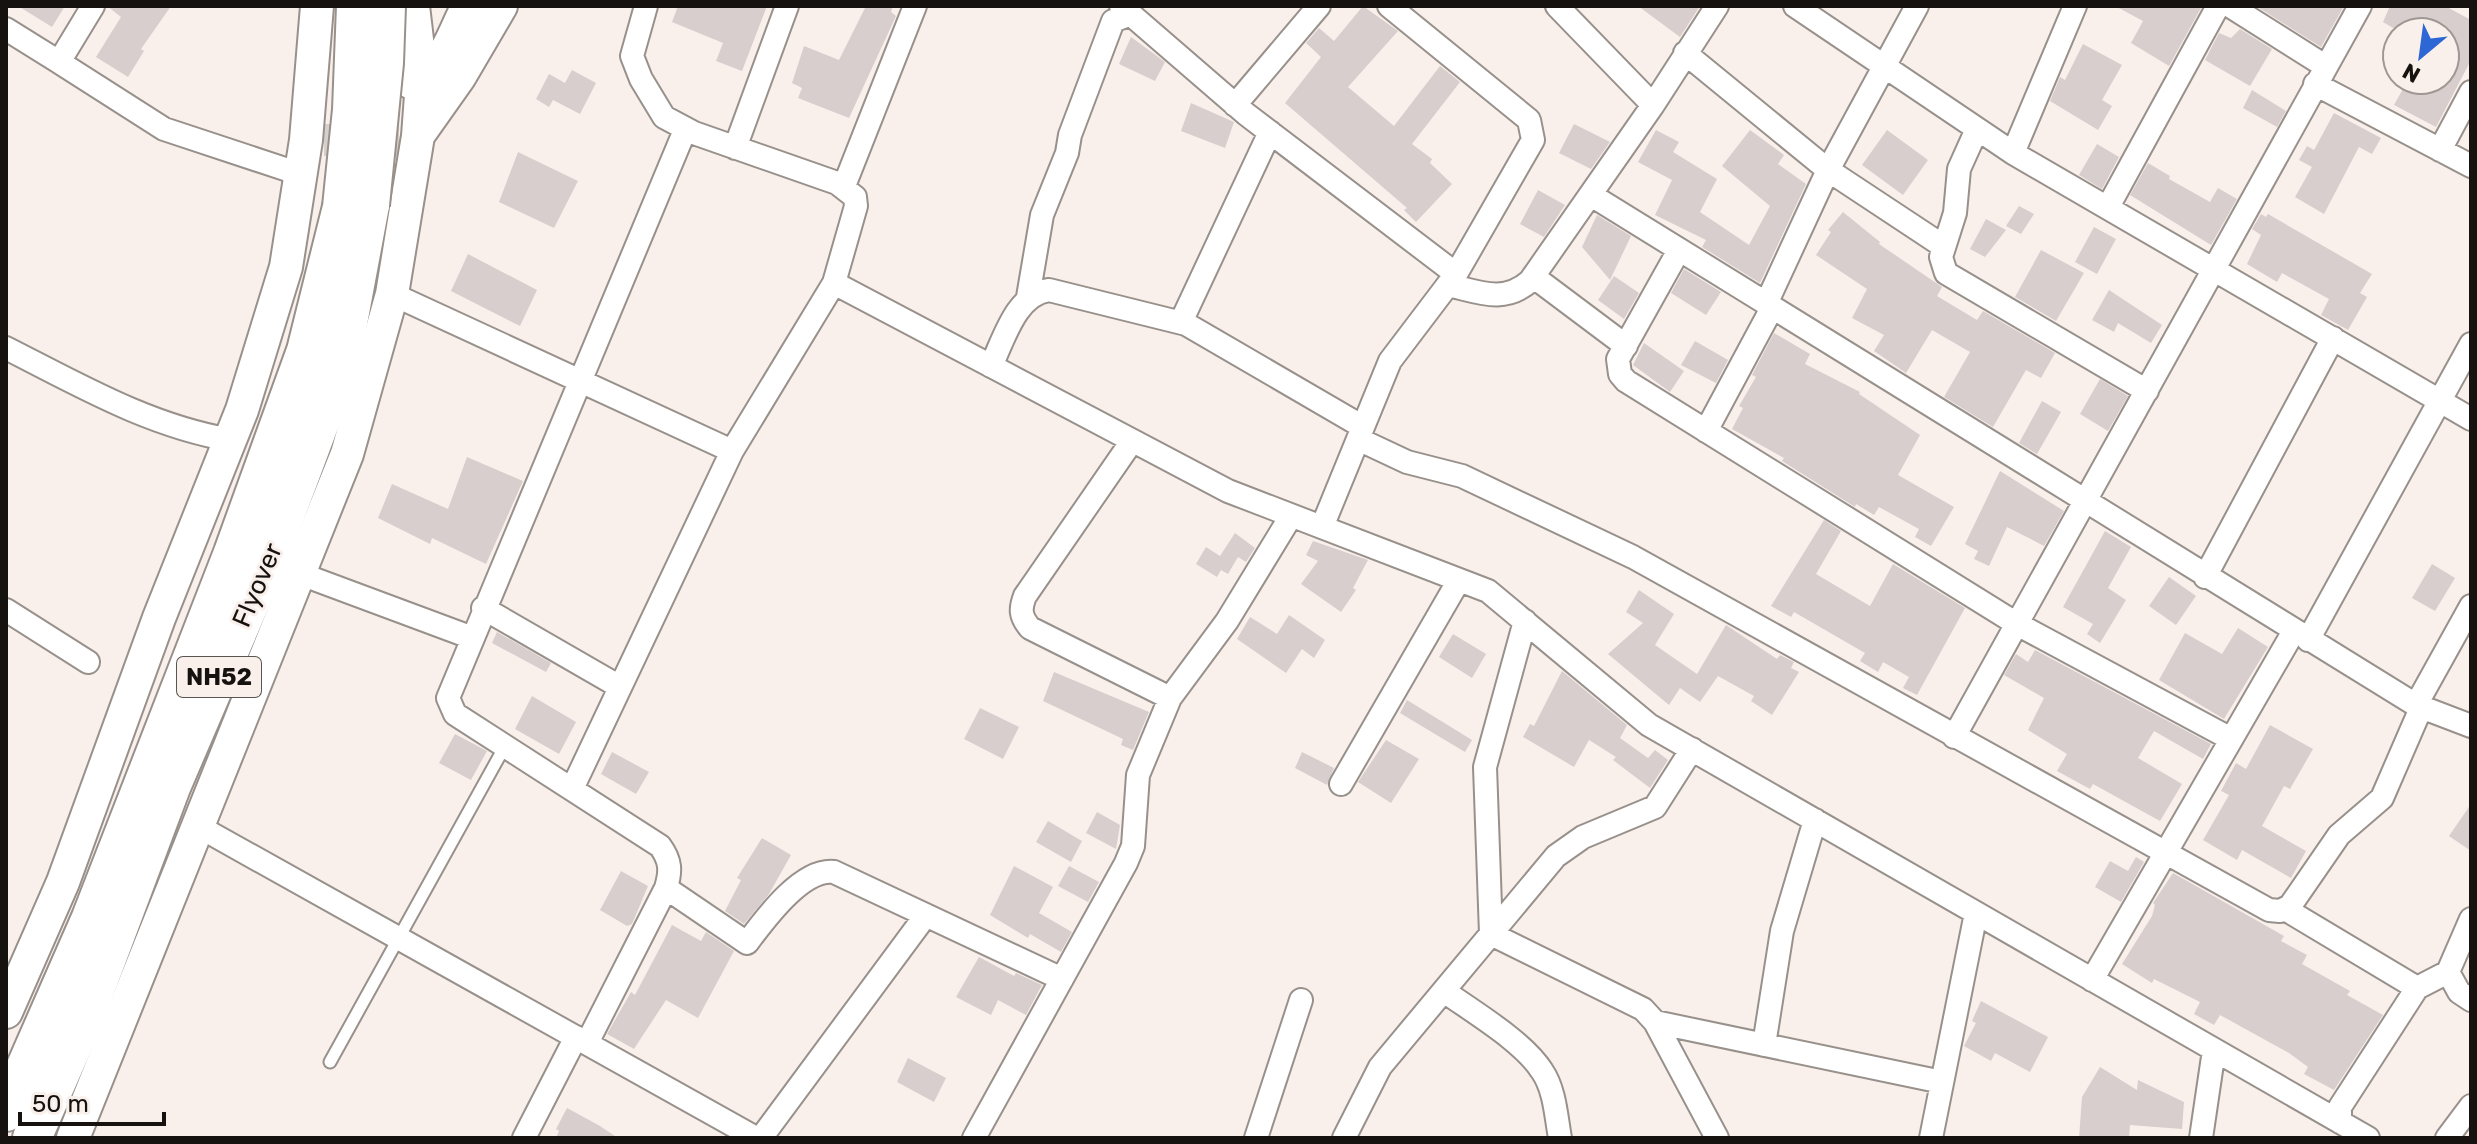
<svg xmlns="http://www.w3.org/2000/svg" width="2477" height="1144" viewBox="0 0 2477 1144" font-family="Rubik,sans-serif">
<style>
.building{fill:#d8cecd}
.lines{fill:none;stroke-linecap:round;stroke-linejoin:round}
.secondary-tunnel{stroke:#d7cfca;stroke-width:32;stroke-dasharray:32 16;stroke-linecap:butt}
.service-casing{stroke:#98908b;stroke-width:15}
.minor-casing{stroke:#98908b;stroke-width:26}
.secondary-casing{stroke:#98908b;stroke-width:36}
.trunk-casing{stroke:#98908b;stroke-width:42}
.service{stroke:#fff;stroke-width:11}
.minor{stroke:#fff;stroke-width:22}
.secondary{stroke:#fff;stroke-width:32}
.trunk{stroke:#fff;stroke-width:38}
.trunk-bridge-casing{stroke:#98908b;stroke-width:42;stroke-linecap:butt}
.trunk-bridge{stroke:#fff;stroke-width:38}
.labels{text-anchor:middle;stroke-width:6;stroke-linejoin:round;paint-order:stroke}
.shield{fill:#f9f0eb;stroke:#595552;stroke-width:2}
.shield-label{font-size:24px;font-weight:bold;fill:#151210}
.street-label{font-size:26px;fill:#151210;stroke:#f9f0eb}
</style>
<rect width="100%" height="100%" fill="#f9f0eb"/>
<path class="building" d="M18,6h47l-13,21z
M107,6h64l-30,43 3,2 -16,26 -32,-20 25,-40z
M678,6h89l-25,65 -26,-10 7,-18 -51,-21z
M866,6h27l-2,6 5,4 -47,102 -51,-20 4,-10 -10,-5 12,-37 35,14z
M1363,6l35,25 -50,56 46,39 46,-60 20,16 -48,62 20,15 -2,4 22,21 -36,38 -12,-12 3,-2 -122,-105 36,-46 -15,-14 13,-15 15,13z
M1638,6h62l-20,31z
M2115,6h83l3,2 -32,58 -38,-23 12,-22z
M2256,6h88l-23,41z
M2390,6h55l26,14v40l-35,67 -42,-22 14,-25h37v-48h-45l-17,-10z
M2240,29l32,20 -22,37 -45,-26 14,-27 12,5z
M1131,37l34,25 -10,19 -36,-17z
M2083,44l39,21 -20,35 10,6 -14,24 -48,-29 10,-24 5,3z
M572,70l24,13 -16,31 -27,-14 -4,7 -13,-8 13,-25 16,9z
M2252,90l34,21 -9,16 -34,-19z
M1191,103l43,19 -9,26 -44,-17z
M2334,113l47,25 -9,16 -13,-7 -35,67 -29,-17 17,-30 -13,-7 8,-14 7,4z
M1574,124l36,18 -19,27 -32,-16z
M1656,130l23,12 -6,10 44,27 -17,33 49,33 21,-39 -48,-40 28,-36 34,25 -6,9 28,20 -46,99 -58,-36 4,-7 -51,-25 17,-35 -34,-18z
M1887,130l41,30 -25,35 -41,-30z
M2097,144l22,13 -17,32 -23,-14z
M518,152l60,29 -24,47 -55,-26z
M2148,163l22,13 -1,3 41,23 8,-14 19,11 -26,46 -81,-50z
M1538,190l27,15 -21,32 -24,-13z
M2019,206l15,8 -13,20 -15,-8z
M1843,212l37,30 -1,2 63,43 -5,9 40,24 6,-9 72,42 -14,25 -15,-8 -33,57 -49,-30 26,-45 -38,-22 -26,43 -32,-22 10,-16 -32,-17 15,-29 -51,-34 15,-23 -3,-2z
M2261,214l5,3 2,-3 104,60 -12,19 7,4 -19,33 -27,-15 8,-16 -47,-26 -5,9 -30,-18 14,-29 -9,-6z
M1597,215l34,21 -21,44 -28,-33z
M1986,219l20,11 -21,27 -15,-8z
M2094,227l22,12 -19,35 -22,-12z
M2041,250l43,23 -28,48 -41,-24z
M468,254l69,36 -17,36 -69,-35z
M1684,269l37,23 -15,23 -35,-22z
M1614,276l25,17 -15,26 -26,-19z
M2109,290l53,35 -11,18 -33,-20 -4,9 -22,-12z
M1774,333l36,21 -5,10 55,28 -1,2 61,41 -22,40 56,32 -23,39 -16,-9 4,-8 -40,-22 -5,8 -18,-11 -1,3 -73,-46 2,-3 -52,-29 11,-21 -4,-2 17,-29 -4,-2z
M1695,341l33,19 -12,23 -35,-18z
M1644,343l40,28 -14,21 -37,-27z
M2100,379l28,17 -20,35 -28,-17z
M2042,401l19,11 -24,42 -18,-11z
M467,457l56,24 -37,83 -54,-26 -2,6 -52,-26 14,-34 56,25z
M2000,471l64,40 -20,35 -37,-19 -18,39 -15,-7 4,-8 -13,-7z
M1824,520l17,11 -25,43 54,32 23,-42 72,44 -48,87 -14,-7 6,-11 -26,-15 -5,10 -18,-11 5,-8 -71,-41 -3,5 -20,-11z
M2105,531l26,16 -23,41 18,12 -26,43 -13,-9 6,-10 -30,-17z
M1235,533l20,15 -9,14 -8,-5 -10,17 -7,-4 -4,7 -21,-13 10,-17 14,9z
M1313,541l55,19 -15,28 3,2 -15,22 -40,-28 17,-23 -12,-6z
M2432,564l23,14 -20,33 -23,-13z
M2169,577l27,19 -20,29 -27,-19z
M1639,590l35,24 -19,31 42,29 29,-49 51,34 3,-4 14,7 -3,6 8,4 -27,43 -21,-14 3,-5 -36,-20 -18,26 -20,-14 -11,17 -61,-51 35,-31 -17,-11z
M1289,615l36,25 -11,18 -12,-9 -16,24 -49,-34 13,-22 27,17z
M2238,628l30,19 -44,72 -65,-39 26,-47 37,21z
M497,632l54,31 -5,9 -54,-29z
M1453,634l33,20 -14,24 -33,-21z
M2035,650l176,94 -8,15 -49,-28 -16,27 44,26 -22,37 -67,-37 -3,5 -33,-18 10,-17 -39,-24 16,-32 -40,-23 12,-21 12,8z
M1562,671l65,54 -7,13 28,20 7,-8 13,10 -18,28 -37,-28 3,-3 -27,-17 -15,27 -51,-30 7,-13 4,2z
M1054,672l95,40 -16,38 -12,-5 2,-6 -80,-38z
M532,696l44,26 -17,32 -44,-25z
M1407,700l65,40 -7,12 -65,-39z
M980,708l39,19 -16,32 -39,-20z
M2270,725l43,24 -23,40 -6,-3 -22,40 44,25 -15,27 -49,-28 -5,10 -34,-20 26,-45 -8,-4 15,-28 10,6z
M455,734l32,17 -16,29 -32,-17z
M1386,740l33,19 -28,44 -33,-21z
M612,752l37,20 -13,22 -35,-20z
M1302,752l32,16 -7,17 -32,-17z
M2471,804v47l-22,-15z
M1097,812l23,13 -4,24 -30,-16z
M1048,821l34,20 -11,21 -35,-20z
M762,838l29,17 -22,39 -25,30 -19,-13 16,-31 -4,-2z
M2136,857l8,5 -23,40 -26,-15 15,-26 18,10z
M1014,866l39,21 -14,26 33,19 -11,20 -31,-18 -2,4 -38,-23z
M1069,866l30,16 -11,20 -30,-16z
M621,871l27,15 -16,38 -5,2 -27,-16z
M2173,873l111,63 -3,5 26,14 -5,9 48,27 -3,4 36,20 -49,75 -30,-16 4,-7 -19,-14 -69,-38 -6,10 -20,-11 6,-12 -46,-23 -2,4 -30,-19 30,-48 3,-11 -2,-2z
M672,925l29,16 5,-9 28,19 -36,67 -32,-18 -32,49 -27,-15 24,-42 4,3z
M979,957l35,19 2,-3 26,12 -16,30 -28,-15 -7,15 -35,-18z
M1981,1001l67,36 -18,35 -35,-19 -4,8 -27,-15 12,-23 -4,-2z
M908,1058l38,20 -12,24 -37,-20z
M2100,1067l37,23 1,-10 46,22 -2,27 -52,-4 -1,13h-50l3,-41z
M567,1108l33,18 18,12h-62l3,-7 -3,-2z"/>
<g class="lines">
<path class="secondary-tunnel" d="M324,140h75"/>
<defs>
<path id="service" d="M330,1062l175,-316"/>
<path id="minor" d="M646,6l-14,50 9,23 23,38 30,16 143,50 18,14 1,9 -22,77
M1121,6l125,108 210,160
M1557,6l96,99
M1795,6l218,147 458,266
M2230,6l95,60
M6,29l53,33 34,-56
M1685,53l143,117 115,76 -2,11
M59,62l105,67 136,45
M2315,84l156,82
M1235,105l84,-99
M1977,129l-18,40 -4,44 -14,44 5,16 201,118
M735,148l52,-142
M2440,150l31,-58
M2013,153l62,-147
M844,186l71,-180
M1591,195l825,510 55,21
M2108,207l110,-201
M1679,250l-61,109 2,15 6,7 391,243 214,115
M1534,277l92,69
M1448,285c31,7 56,19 82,-4l123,-176 64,-99
M392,294l340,157 102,-168 394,208 260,100 161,134 719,413
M1028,297l14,-82 25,-62 3,-18 43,-114 18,-7
M1766,304l62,-134 89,-164
M1181,322l89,-190
M6,348c73,37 143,78 225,92
M991,366c13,-27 25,-72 58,-76l137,34 177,103
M1706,431l66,-123
M1358,439l49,23 55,14 171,81 636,353 11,1 10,-5 49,-71 43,-37 39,-90
M1132,441l-107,155c-5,13 -5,20 5,32l140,70
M1322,527l68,-166 66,-87 77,-134 -4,-20 -140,-114
M298,573l172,64
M2205,577l128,-239
M483,608l137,79
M6,610l82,52
M1525,621l-40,146 6,167 152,75 12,13 62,116
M2308,640l163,-296
M2416,705l55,-99
M1954,737l406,-731
M1341,784l118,-204
M572,789l160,-338
M196,825l560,313
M666,888l81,55c18,-24 55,-75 87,-71l228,107
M2280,911l5,-2 132,79
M2471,919l-23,53 11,20 12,8
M2092,980l202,-349
M1444,991c29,21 79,50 98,80 13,19 14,45 18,67
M1655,1022l287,60
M587,1043l79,-155c5,-17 5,-27 -6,-42l-205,-132 -7,-16 237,-568
M1764,1045l18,-114 33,-111
M2340,1122v-15l77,-119 31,-16
M524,1138l52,-101
M761,1138l165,-223
M974,1138l152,-275 7,-17 5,-71 32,-77 57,-77 64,-105
M1256,1138l45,-138
M1344,1138l36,-71 176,-211 27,-19 72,-30 37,-58
M1931,1138l45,-225
M2201,1138l13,-88
M2447,1138l24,-32"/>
<path id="secondary" d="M410,82c31,-2 44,-52 58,-76
M419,134l41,-58 41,-70
M6,1012l57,-130 96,-264 83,-208 44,-143 20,-127 11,-134
M73,1138l274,-684 45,-160 26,-158 4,-54 -9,-76"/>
<path id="trunk" d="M6,1112l85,-194 142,-365 73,-202 36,-144
M32,1138l51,-116 88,-235 99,-231 69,-185 31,-166"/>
</defs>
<use href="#service" class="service-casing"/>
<use href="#minor" class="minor-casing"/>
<use href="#secondary" class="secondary-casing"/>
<use href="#trunk" class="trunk-casing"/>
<use href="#service" class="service"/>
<use href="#minor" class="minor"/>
<use href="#secondary" class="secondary"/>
<use href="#trunk" class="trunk"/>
<defs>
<path id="trunk-bridge" d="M370,205l14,-142 2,-57
M342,207l10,-97 4,-104"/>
</defs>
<use href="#trunk-bridge" class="trunk-bridge-casing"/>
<use href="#trunk-bridge" class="trunk-bridge"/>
</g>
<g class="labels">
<rect class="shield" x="177" y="657" width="84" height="40" rx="6"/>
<g class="shield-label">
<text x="219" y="685">NH52</text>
</g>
<g class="street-label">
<text transform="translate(257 585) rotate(-67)" y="9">Flyover</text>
</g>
</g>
<rect width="2477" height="1144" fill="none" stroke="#151210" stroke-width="16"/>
<g transform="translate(2421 56) rotate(209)"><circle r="38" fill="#f9f0eb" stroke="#9e9793" stroke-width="2"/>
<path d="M0-6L14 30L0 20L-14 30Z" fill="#2c67d5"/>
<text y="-12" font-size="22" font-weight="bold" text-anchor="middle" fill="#151210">N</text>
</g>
<path d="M20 1112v12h144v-12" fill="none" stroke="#151210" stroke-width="4"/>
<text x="32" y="1112" font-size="24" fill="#151210" stroke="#f9f0eb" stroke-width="6" paint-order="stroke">50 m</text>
</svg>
